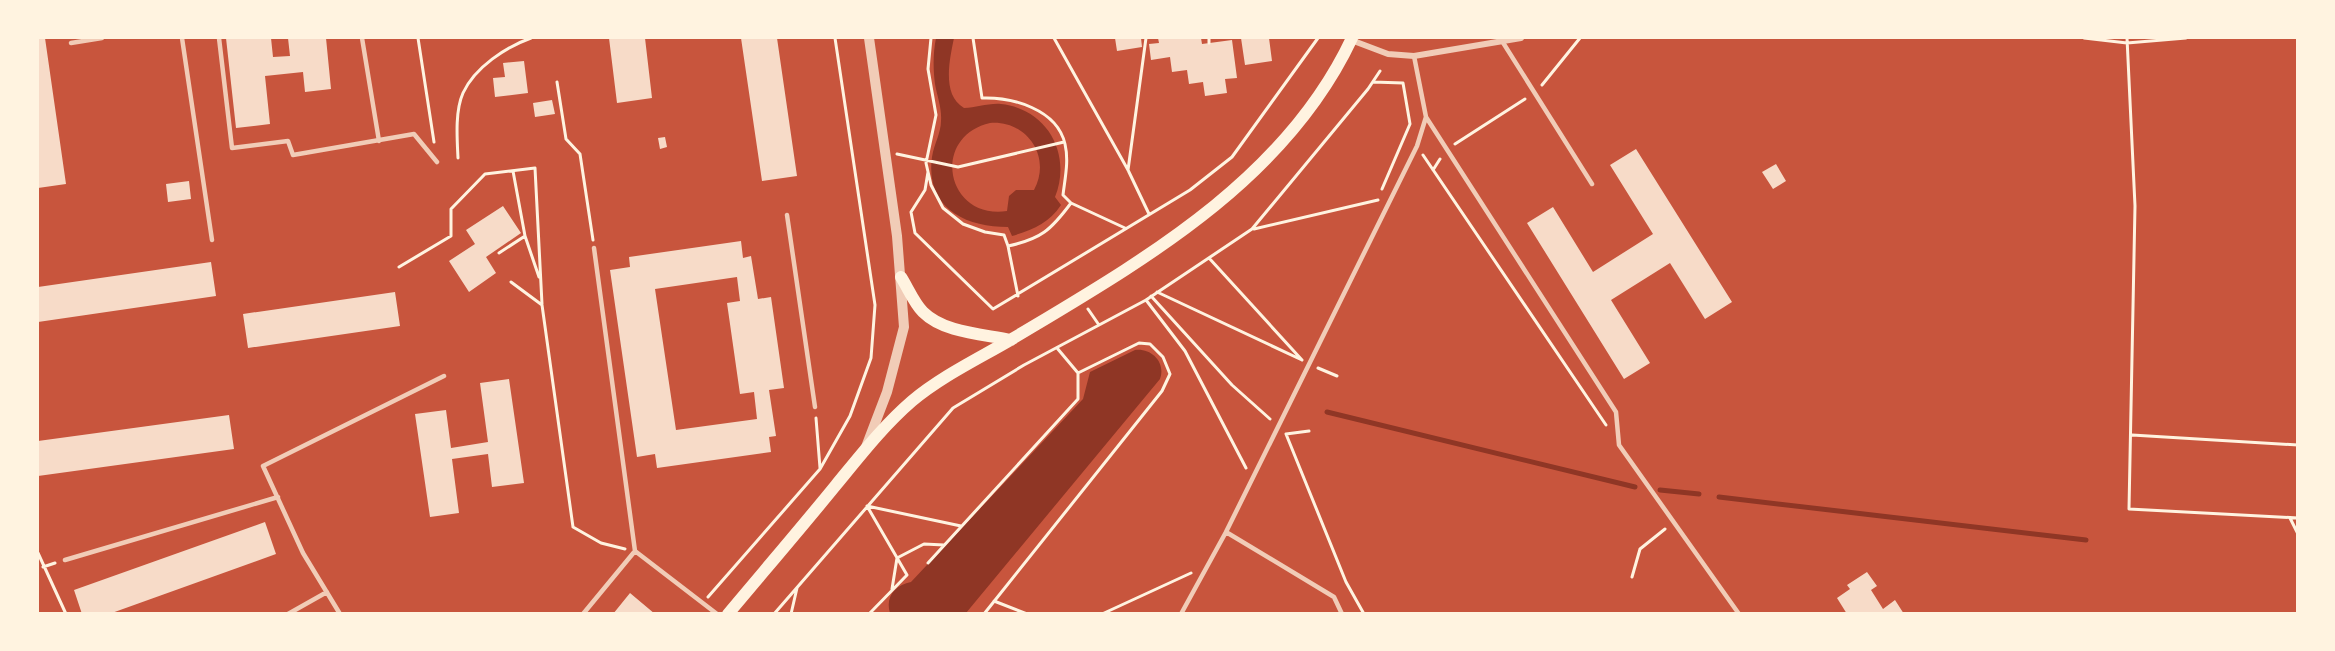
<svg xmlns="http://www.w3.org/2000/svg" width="2335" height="651" viewBox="0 0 2335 651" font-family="Overpass,sans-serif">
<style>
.water{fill:#8f3625;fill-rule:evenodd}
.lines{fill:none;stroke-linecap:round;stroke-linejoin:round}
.stream{stroke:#8f3625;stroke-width:5}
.building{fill:#f7dbc8;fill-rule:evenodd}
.path{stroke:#fff3e0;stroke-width:3}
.service{stroke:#f1ccb7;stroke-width:4.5}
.minor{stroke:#f1ccb7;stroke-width:6}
.tertiary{stroke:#f1ccb7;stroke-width:10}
.secondary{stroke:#fff3e0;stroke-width:12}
</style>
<rect width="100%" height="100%" fill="#c8553d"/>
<path class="water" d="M936,38h18c-4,20 -13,57 10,70 12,0 24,-5 37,-4 47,5 71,51 54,93l6,8c-12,18 -28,25 -49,31l-4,-9c-43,0 -83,-19 -76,-70 2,-13 9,-24 9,-36 1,-13 -4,-25 -6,-37 -2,-16 -2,-31 1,-46zM990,123c37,-3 62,34 44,67h-18l-7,6 -2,15c-61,9 -77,-74 -17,-88z
M1135,350c17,-2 31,13 25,29l-194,234h-76c-5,-16 5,-28 21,-31l172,-183 7,-27z"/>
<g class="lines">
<path class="stream" d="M1327,412l308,75
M1660,490l39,4
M1719,497l367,43"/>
</g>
<path class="building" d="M38,38h7l21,146 -28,4z
M226,38h45l2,19 17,-1 -2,-18h38l5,51 -26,3 -2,-20 -38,4 5,48 -34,4z
M609,38h36l7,60 -35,5z
M741,38h36l20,138 -35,5z
M1115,38h26l1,9 -25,4z
M1158,38h43l1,6 30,-4 5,38 -12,1 2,14 -22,3 -2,-14 -14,2 -2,-14 -15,2 -2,-15 -19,3 -2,-16 10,-1z
M1241,38h28l3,23 -27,4z
M524,61l4,32 -33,4 -2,-19 12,-1 -2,-14z
M552,100l3,14 -20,3 -2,-14z
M665,137l2,10 -7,2 -2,-11z
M1636,149l96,153 -27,17 -35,-56 -59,37 39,63 -26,16 -97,-156 26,-16 40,65 60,-38 -43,-69z
M1776,164l10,17 -13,8 -11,-17z
M189,181l2,18 -23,3 -2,-18z
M503,206l18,27 -35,24 10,16 -27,19 -20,-31 26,-17 -9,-14z
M741,241l2,17 8,-2 7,43 13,-2 13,91 -15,2 7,46 -7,1 2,15 -114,16 -2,-14 -18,3 -27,-187 20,-3 -1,-10zM737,277l3,24 -13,2 13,91 14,-2 3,27 -81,11 -21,-141z
M211,262l5,34 -178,26v-35z
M395,292l5,34 -152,22 -5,-34z
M509,379l15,104 -32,4 -4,-33 -36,5 7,54 -29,4 -15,-103 31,-4 5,38 37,-6 -8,-59z
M229,415l5,34 -196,27v-35z
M265,522l11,32 -167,60h-27l-8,-24z
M1867,572l10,14 -6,4 12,19 12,-9 9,14h-57l-10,-16 13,-9 -3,-4z
M630,593l25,21h-42z"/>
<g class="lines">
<path class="path" d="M418,38l16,104
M931,38l-3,31 8,46 -10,48 5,22 12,23 20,16 22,8 19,3 4,11c33,-7 43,-16 63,-43l-8,-8c2,-17 6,-34 2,-51 -8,-35 -53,-47 -83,-46l-9,-60
M1054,38l74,132 21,44
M1209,38v5
M2084,38l43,5 59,-5
M2127,38l8,168 -6,303 169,9
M557,82l9,57 14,15 13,86
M1373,82l30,1 7,41 -28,65
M1542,85l38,-47
M1455,144l70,-45
M897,154l61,13 106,-25
M1423,155l183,270
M458,158c-1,-20 -3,-47 5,-65 12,-26 43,-46 68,-55
M1128,170l18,-132
M1433,170l7,-11
M928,172l-3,18 -14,22 4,21 78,76 197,-119 42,-33 86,-119
M1071,203l54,25
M1254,229l124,-29
M525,236l14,41
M1008,246l10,50
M499,253l26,-17 -12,-65
M1209,258l93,102
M399,267l52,-31v-27l34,-35 50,-6 7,136
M511,282l31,23 31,222 28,16 24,6
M1157,292l145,68
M1151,296l81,89 38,34
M1146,300l39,51 61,117
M1088,309l11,16
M1057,348l21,25
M1318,368l19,8
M816,418l4,50
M1286,434l60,148 18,32
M1286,434l23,-3
M2132,435l166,10
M867,506l40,69 -38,39
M867,506l94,20
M2290,518l8,16
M38,553l28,61
M928,563l150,-164v-26l61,-30 11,1 13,13 7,17 -8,17 -178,223
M43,567l12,-4
M1632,577l8,-28 25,-20
M892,589l5,-31 27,-14 20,1
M708,597l112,-128 30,-53 21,-58 4,-53 -40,-267
M994,601l33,13
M774,614l179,-206 71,-43 122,-65 106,-71 116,-140 12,-18
M791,614l6,-26
M1102,614l89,-41"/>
<path class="service" d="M182,38l30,202
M219,38l13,110 56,-7 5,14 121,-21 23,28
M362,38l17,103
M1502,41l90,143
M71,43l31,-5
M1426,117l190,295 3,33 120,169
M787,215l28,192
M594,248l41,303 82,63
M1226,532l108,65 8,17
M65,560l213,-63
M288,614l39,-22
M340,614l-37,-61 -40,-87 181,-90
M583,614l52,-63
M1181,614l45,-82 191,-386 9,-29 -12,-61"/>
<path class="minor" d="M1351,40l37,14 26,2 107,-18"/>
<path class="tertiary" d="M866,447l21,-55 17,-65 -7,-91 -28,-198"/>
<path class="secondary" d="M901,277c7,11 13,26 22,35 21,21 60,22 88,28
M728,614c36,-43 73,-86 108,-129 24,-29 47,-59 76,-84 30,-25 66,-42 100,-62 130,-78 273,-158 340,-301"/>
</g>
<rect width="2335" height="651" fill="none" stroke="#fff3e0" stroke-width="78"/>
</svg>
